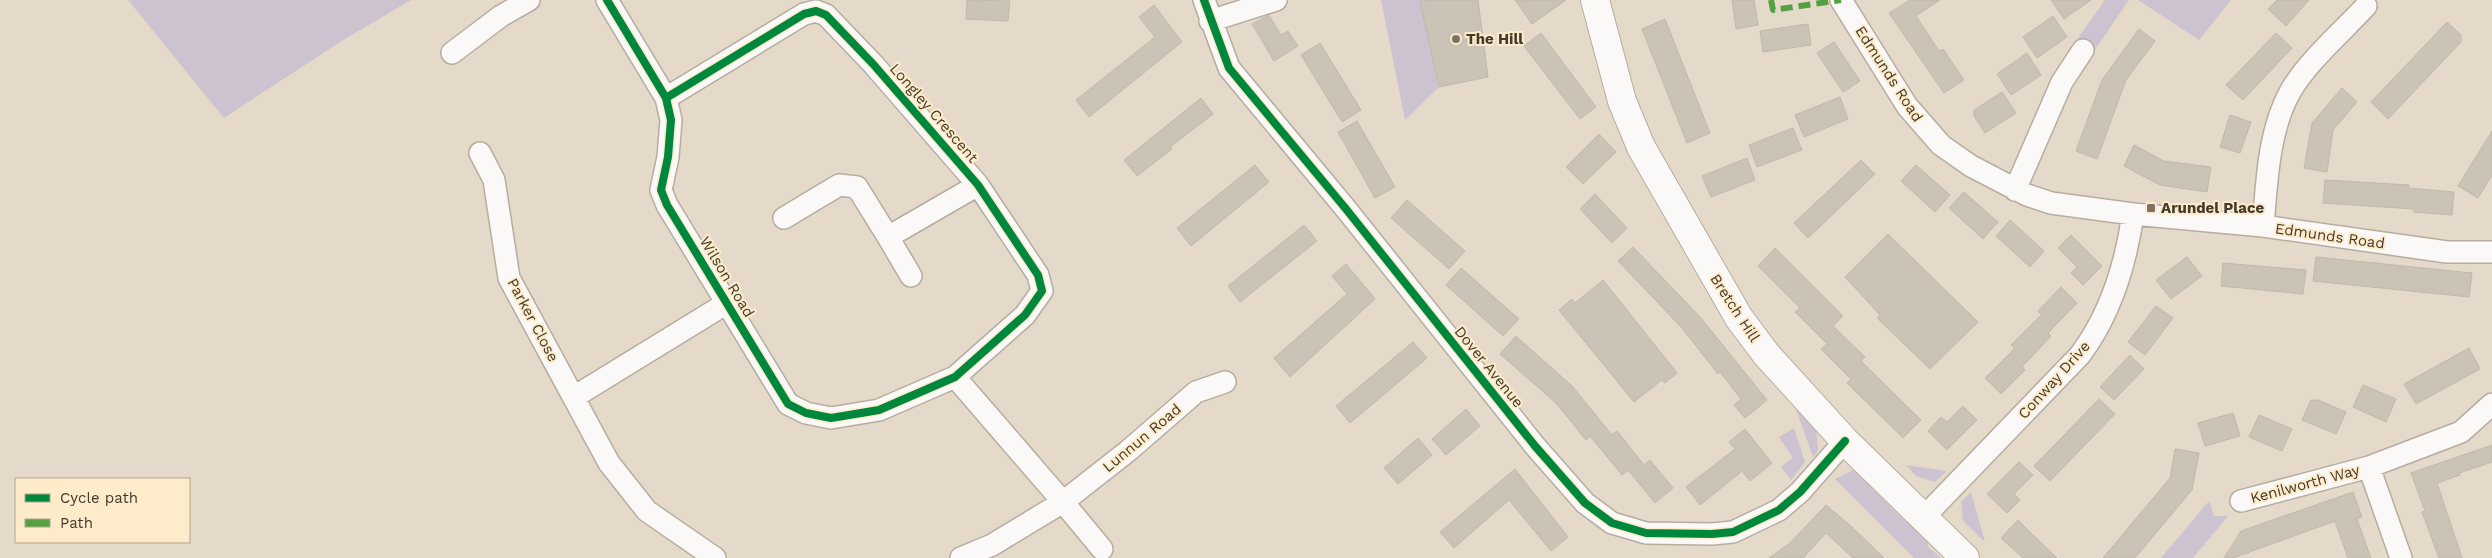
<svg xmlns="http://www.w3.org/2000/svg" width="2492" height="558" viewBox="0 0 2492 558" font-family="'Work Sans',sans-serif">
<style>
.green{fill:#cdc2d0}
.building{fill:#cbc3b5;stroke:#c1b8ab}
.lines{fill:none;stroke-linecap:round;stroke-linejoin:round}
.street-casing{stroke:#b6ada0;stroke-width:24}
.secondary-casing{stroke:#b6ada0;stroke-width:30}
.street{stroke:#fbf9f7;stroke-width:21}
.secondary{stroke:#fbf9f7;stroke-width:28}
.quiet{stroke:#54a042;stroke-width:6;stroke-dasharray:12 6;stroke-linecap:butt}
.cycleway-casing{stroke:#fdebca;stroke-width:11}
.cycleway{stroke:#00873e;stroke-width:8}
.poi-dot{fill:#7b7364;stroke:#fdebca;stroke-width:2}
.labels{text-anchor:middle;stroke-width:4;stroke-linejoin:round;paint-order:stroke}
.poi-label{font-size:15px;font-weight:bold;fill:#423b2e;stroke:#fdebca;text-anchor:start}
.street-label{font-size:15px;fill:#423b2e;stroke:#fdebca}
</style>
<rect width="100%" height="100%" fill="#e5dac9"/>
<path class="green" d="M128,0h283l-71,42 -116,76z
M1381,0h51l-12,2 19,85 -34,33z
M2105,0h24l-35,51 -11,-1 -5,-12z
M2138,0h93l-32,40z
M1796,409l20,19 2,23 -5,6z
M1794,428l11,34 -14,18 -10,-13 12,-9 -14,-21z
M1906,465l41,6 -12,11 -19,-6z
M1853,470l51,50 13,5 11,11v11l13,11h-27l-79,-79z
M1971,492l14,50 -22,-21 -2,-19z
M2209,501l5,15h14l-35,42h-32z"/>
<path class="building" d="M967,0l43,1 -2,20 -42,-2z
M1432,0h46l10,77 -49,10 -19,-85z
M1515,0h51l-34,24z
M1732,0h22l4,25 -22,4z
M1910,0h30l-24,16 23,35 4,-2 21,31 -20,13 -55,-80z
M2051,0h40l-27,19z
M2277,0h32l-23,26 -18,-17z
M1154,5l28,37 -93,75 -13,-17 79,-63 -16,-20z
M1269,15l12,20 7,-4 10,15 -24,15 -22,-37z
M2053,16l14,21 -30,21 -14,-21z
M1665,19l45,114 -23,10 -45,-114z
M2447,22l14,13v7l-73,77 -17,-17z
M1808,24l3,21 -48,7 -3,-21z
M2139,29l16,12 -29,39 -29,79 -21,-8 26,-71z
M1541,33l55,74 -16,12 -56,-73z
M2276,33l16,15 -49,52 -17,-15z
M1834,42l26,39 -17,11 -26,-39z
M1320,43l41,67 -19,12 -41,-67z
M2027,53l14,22 -30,20 -14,-21z
M2342,88l15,14 -24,28 -6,42 -23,-4 8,-45z
M2002,92l14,21 -31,20 -11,-17v-6z
M1840,97l8,22 -44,18 -9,-22z
M1201,98l12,16 -43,33 2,2 -35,27 -13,-16z
M2230,115l21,7 -11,31 -20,-6z
M1357,121l38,66 -20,11 -37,-66z
M1793,128l9,22 -45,17 -8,-22z
M2492,131v44l-14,23 -20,-12z
M1599,134l17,18 -33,32 -17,-17z
M2134,145l30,16 47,6 -4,25 -47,-7 -36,-19z
M1747,158l8,22 -44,17 -9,-21z
M1861,160l14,14 -67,64 -14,-15z
M1255,165l14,17 -78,64 -14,-18z
M1916,165l34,30 -15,17 -34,-31z
M2325,180l84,5v3l45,4 -2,23 -38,-3v-3l-91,-6z
M1964,192l34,30 -15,17 -34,-31z
M1595,194l32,34 -15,15 -32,-34z
M1407,200l58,51 -16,18 -58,-51z
M2010,220l34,31 -14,16 -34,-31z
M1304,225l13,16 -77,61 -12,-16z
M1888,234l90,88 -48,47 -53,-51 3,-3 -35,-38z
M2071,235l31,31 -19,19 -12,-12 6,-6 -19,-19z
M1633,247l68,71 66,82 -22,18 -11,-13 7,-6 -21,-27 -2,2 -36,-46 -64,-67z
M1775,248l68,68 -10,10 32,31 -4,4 60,59 -18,18 -56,-55 4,-4 -30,-30 6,-5 -32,-32 5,-4 -42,-42z
M2187,257l15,19 -31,23 -15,-19z
M2316,257l156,16 -3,24 -156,-16z
M2223,263l83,7 -3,24 -82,-8z
M1346,264l29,35 -85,78 -16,-19 73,-64 -15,-18z
M1461,268l58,51 -16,17 -57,-51z
M1603,280l74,93 -12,10 -3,-3 -28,22 -75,-92 13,-11 3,4z
M2061,287l16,16 -29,30 3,3 -29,31 3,3 -24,24 -16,-16 30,-30 -4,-3 30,-30 -3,-4z
M2156,306l17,12 -28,37 -17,-13z
M1516,336l56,50 40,49 5,-4 27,34 6,-5 23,28 -18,15 -27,-33 -6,5 -32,-39 -4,4 -30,-37 -56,-49z
M1413,342l14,16 -77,65 -14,-17z
M2469,348l11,21 -64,35 -12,-20z
M2130,355l14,14 -30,31 -14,-13z
M2363,385l33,14 -10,23 -33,-15z
M2099,399l16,15 -65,67 -16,-15z
M2311,400h7l28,12 -10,22 -34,-14z
M1963,406l14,14 -30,30 -19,-19 13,-14 6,5z
M1466,409l14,17 -34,29 -14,-16z
M2233,413l7,23 -35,10 -7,-23z
M2259,415l33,14 -10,22 -33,-14z
M1745,429l27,34 -22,18 -8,-10 -42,34 -14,-18 49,-38 -6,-7z
M1418,438l14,17 -34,29 -14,-16z
M2492,445v17l-33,11 1,2 -23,8 25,75h-23l-17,-46 3,-1 -14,-38z
M2175,449l24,4 -7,37 -57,68h-32l67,-80z
M2019,462l14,13 -19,19 6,6 -13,13 -20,-19z
M1515,469l53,68 -17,14 -42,-51 -55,48 -14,-16z
M2353,492l9,25 -5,2 14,39h-23l-13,-37 -102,37h-9l17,-27z
M1826,505l25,21 33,32h-31l-27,-25 -23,25h-34l21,-15z
M2018,520l14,14 25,24h-34l-22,-20z"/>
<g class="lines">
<defs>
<path id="street" d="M607,0l59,98 5,22 -3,37 -7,33 6,15 121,199 18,9 25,5 48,-8 76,-33 70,-62 17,-24 -4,-16 -60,-90 -105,-121 -47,-49 -10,-4 -12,3 -138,84
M1204,0l25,68 117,141 189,237 50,57 27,20 34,10 66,1 21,-2 46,-22 21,-18 45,-51
M1841,0l66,106 34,39 30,21 56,29 24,8 82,11 130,12 184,26h45
M1210,21l66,-21
M452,53l49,-37 28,-16
M480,153l14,27 15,98 100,185 38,48 68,47
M2015,190l47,-108 21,-32
M784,218l55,-33 18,2 31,50
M2263,226c4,-44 5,-94 27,-134 17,-30 52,-60 76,-86
M911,276l-23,-39 90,-52
M955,377l108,125 65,-51 68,-59 29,-10
M574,397l153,-94
M2369,467l32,91
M2241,501l128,-34 92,-35 31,-28
M1924,517l156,-162c30,-40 46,-92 53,-141
M961,558l31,-13 71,-43 39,47"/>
<path id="secondary" d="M1595,0l27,101 19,46 98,171 27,36 79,87 120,117"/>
</defs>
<use href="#street" class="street-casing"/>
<use href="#secondary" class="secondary-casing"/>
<use href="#street" class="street"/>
<use href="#secondary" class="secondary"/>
<path class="quiet" d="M1771,0l2,10 68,-10"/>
<defs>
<path id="cycleway" d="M607,0l59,98 5,22 -3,37 -7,33 6,15 121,199 18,9 25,5 48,-8 76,-33 70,-62 17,-24 -4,-16 -60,-90 -105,-121 -47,-49 -10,-4 -12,3 -138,84
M1204,0l25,68 117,141 189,237 50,57 27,20 34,10 66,1 21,-2 46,-22 21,-18 45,-51"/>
</defs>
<use href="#cycleway" class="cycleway-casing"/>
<use href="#cycleway" class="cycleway"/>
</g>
<g class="poi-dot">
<circle cx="1456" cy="39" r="5"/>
<rect x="2146" y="203" width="10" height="10" rx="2.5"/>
</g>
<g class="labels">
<g class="poi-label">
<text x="1466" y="44">The Hill</text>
<text x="2161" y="213">Arundel Place</text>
</g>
<g class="street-label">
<text transform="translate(1889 74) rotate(57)" y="5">Edmunds Road</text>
<text transform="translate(934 113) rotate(49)" y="5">Longley Crescent</text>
<text transform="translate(2330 236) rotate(8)" y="5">Edmunds Road</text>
<text transform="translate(727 277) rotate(59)" y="5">Wilson Road</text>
<text transform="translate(1735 308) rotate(57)" y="5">Bretch Hill</text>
<text transform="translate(533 320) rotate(62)" y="5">Parker Close</text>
<text transform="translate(1489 367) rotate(51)" y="5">Dover Avenue</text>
<text transform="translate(2054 380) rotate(-48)" y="5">Conway Drive</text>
<text transform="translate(1142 438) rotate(-40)" y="5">Lunnun Road</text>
<text transform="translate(2305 484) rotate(-15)" y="5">Kenilworth Way</text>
</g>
</g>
<rect x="15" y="478" width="175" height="65" fill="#fdebca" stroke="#b2a58c"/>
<rect x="25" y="494" width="25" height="8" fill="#00873e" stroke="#b2a58c"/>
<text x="60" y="503" font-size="15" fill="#423b2e">Cycle path</text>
<rect x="25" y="519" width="25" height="8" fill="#54a042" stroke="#b2a58c"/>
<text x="60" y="528" font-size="15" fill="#423b2e">Path</text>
</svg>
